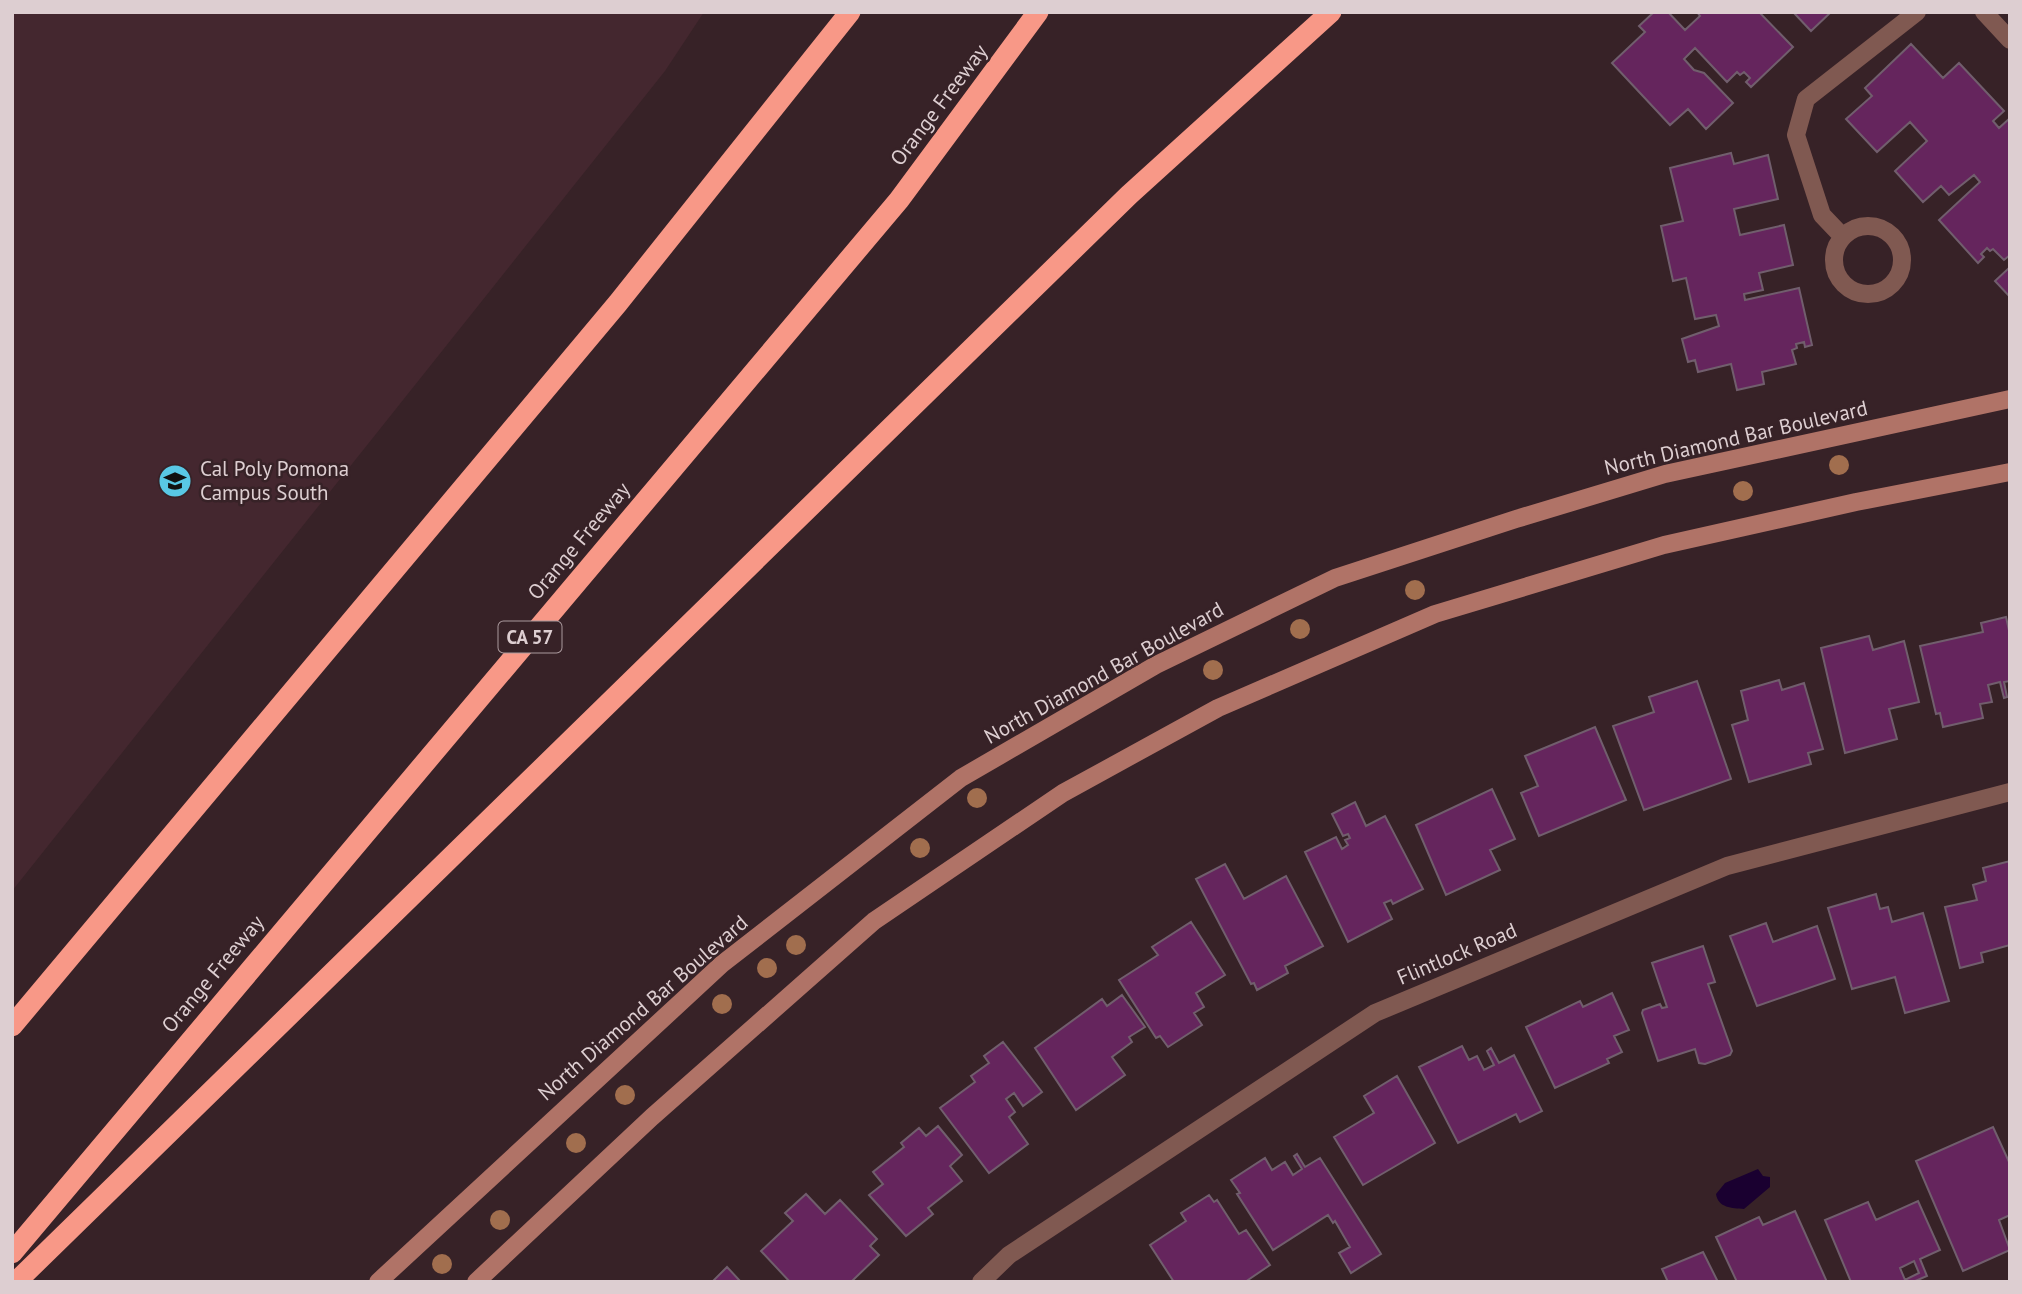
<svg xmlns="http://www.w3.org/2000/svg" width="2022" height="1294" viewBox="0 0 2022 1294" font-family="'PT Sans',sans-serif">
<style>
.built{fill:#44272f}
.water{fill:#1a0030}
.building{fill:#65255d;stroke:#715e6d;stroke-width:2;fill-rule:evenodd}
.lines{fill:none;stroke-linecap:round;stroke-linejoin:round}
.service{stroke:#805951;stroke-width:18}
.minor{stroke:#805951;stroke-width:18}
.secondary{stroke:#b07367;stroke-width:18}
.motorway{stroke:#f89887;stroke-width:21}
.tree{fill:#a16e4e}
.labels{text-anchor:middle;stroke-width:5;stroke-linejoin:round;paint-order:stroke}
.shield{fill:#372227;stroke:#ab9a9e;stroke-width:2}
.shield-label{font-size:19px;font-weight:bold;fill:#ddced1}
.street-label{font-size:21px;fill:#ddced1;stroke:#372227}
.poi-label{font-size:21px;fill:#ddced1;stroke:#372227;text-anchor:start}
</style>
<rect width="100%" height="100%" fill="#372227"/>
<path class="built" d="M12,12h692l-39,59 -653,820z"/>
<path class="water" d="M1758,1169l5,7 7,1v10l-26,22c-12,-1 -26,-1 -28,-15l9,-11z"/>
<path class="building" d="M1654,12h14l17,18 15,-14 -3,-4h62l34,35 -42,40 -5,-5 4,-4 -6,-6 -4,3 -3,-3 -10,10 -32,-34 -11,11 10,11 10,3 29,30 -27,26 -18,-20 -18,16 -58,-62 33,-31 -6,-6z
M1793,12h38l-20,19z
M1911,44l32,34 16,-15 45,48 -11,10 6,7 11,-10v137l-6,5 -11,-11 -3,2 -3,-3 -6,6 3,3 -6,6 -39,-43 41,-38 -6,-7 -25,20 -8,-9 -18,16 -28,-31 32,-30 -17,-19 -33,30 -31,-33 26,-23 -7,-8z
M1731,153l3,11 34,-9 10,44 -44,10 6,26 44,-10 9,40 -34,8 4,17 -19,4 1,6 54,-12 13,57 -7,2 -1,-5 -8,2 1,4 -5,2 4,14 -34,8 2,12 -27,6 -6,-26 -33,8 -3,-12 -7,2 -6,-23 37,-13 -3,-11 -21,4 -9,-41 -13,3 -12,-55 22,-5 -13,-53z
M2010,267v30l-15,-16z
M2006,617l4,18v46l-6,1 3,15 -3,1 -4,-16 -12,3 4,17 -12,2 3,14 -40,9 -3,-14 -4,1 -16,-68 63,-14 -2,-9z
M1869,636l4,14 31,-9 15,61 -30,7 8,30 -52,14 -24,-105z
M1779,680l3,10 22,-7 19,66 -15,4 3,11 -62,18 -17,-57 16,-5 -7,-29z
M1697,681l34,98 -87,31 -31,-84 41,-14 -5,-15z
M1595,727l31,73 -87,36 -18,-43 17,-7 -13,-30z
M1492,789l23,50 -25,11 10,20 -54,25 -30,-70z
M1355,802l11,24 19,-10 38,73 -30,15 -2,-4 -7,3 8,16 -44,23 -43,-90 31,-15 6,12 6,-4 -3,-5 5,-2 -2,-4 -5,2 -11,-22z
M2010,861v84l-29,8 2,9 -23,6 -15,-61 32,-7 -4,-15 13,-4 -3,-13z
M1225,864l19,35 42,-23 37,70 -38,20 3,7 -31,17 -3,-7 -3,1 -55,-105z
M1876,894l4,15 8,-2 4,15 31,-9 26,88 -44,12 -10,-36 -43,12 -24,-81z
M1191,922l34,53 -29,18 8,14 -10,6 8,12 -34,22 -8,-11 -4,2 -37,-58 39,-25 -6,-8z
M1766,923l7,19 44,-16 18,53 -78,27 -27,-70z
M1703,946l12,36 -7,2 24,67 -2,4 -25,9 -6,-1 -4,-14 -37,12 -16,-48 1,-3 17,-6 2,4 5,-1 -15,-44z
M1612,993l17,37 -15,6 8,16 -15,7 2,4 -54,25 -29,-61 54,-26 3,6z
M1122,995l23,32 -16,10 3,5 -20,15 13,18 -49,35 -41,-62 67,-49 5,7z
M1003,1042l39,50 -19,14 -9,-13 -8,6 9,13 -6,5 19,27 -39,29 -49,-65 35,-26 -4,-6 18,-13 -5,-7z
M1462,1046l7,14 8,-4 7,14 10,-5 -7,-14 4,-3 8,15 15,-8 28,56 -22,11 -4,-8 -58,29 -39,-76z
M1397,1076l38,67 -72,42 -29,-48 40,-24 -10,-17z
M938,1126l24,29 -12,11 12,15 -34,27 5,6 -27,22 -37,-41 14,-11 -10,-12 31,-25 -3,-4 18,-15 7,8z
M1993,1127l17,37v51l-11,5 11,30 -47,21 -47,-110z
M1297,1154l8,13 15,-9 61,96 -30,19 -12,-20 11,-6 -15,-26 -2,2 -5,-8 -55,35 -36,-56 3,-1 -9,-13 34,-22 7,12 13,-8 8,13 9,-6 -8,-13z
M806,1194l19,20 15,-14 37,39 -7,7 9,9 -28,27h-61l-29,-31 32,-30 -8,-8z
M1209,1195l5,7 3,-2 22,34 7,-4 24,35 -25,17h-71l-24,-37 36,-24 -5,-8z
M1918,1201l22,49 -20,9 7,17 -14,6h-62l-26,-62 43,-18 8,18zM1914,1261l5,12 -14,7 -5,-12z
M1795,1211l32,71h-90l-21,-45 43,-20 4,8z
M1703,1252l15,30h-50l-6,-13z
M727,1267l14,15h-29z"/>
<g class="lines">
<path class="service" d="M1984,12l26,28
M1834 260a34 34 0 1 1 68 0a34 34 0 1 1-68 0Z
M1842,236l-20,-21 -26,-80 10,-36 111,-87"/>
<path class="minor" d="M981,1282l28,-27 366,-242 352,-147 283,-74"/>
<path class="secondary" d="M378,1282l344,-318 239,-186 195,-113 179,-87 181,-59 149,-45 345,-75
M476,1282l176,-165 222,-196 189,-128 155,-85 217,-94 229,-69 192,-43 154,-30"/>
<path class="motorway" d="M12,1026l606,-723 232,-291
M12,1253l887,-1053 139,-188
M16,1282l1113,-1087 202,-183"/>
</g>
<g class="tree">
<circle cx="1839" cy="465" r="10"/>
<circle cx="1743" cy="491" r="10"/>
<circle cx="1415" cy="590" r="10"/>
<circle cx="1300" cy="629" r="10"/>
<circle cx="1213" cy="670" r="10"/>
<circle cx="977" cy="798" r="10"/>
<circle cx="920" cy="848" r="10"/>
<circle cx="796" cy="945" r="10"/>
<circle cx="767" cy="968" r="10"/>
<circle cx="722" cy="1004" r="10"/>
<circle cx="625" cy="1095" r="10"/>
<circle cx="576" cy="1143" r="10"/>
<circle cx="500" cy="1220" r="10"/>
<circle cx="442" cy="1264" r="10"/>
</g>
<defs>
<symbol id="university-disc" viewBox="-11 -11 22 22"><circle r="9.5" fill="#59c8e5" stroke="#372227"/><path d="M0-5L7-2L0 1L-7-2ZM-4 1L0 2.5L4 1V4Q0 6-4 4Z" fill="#111"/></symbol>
</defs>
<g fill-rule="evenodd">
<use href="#university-disc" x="156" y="462" width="38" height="38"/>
</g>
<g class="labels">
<rect class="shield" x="498.5" y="621.5" width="63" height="31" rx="5"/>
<g class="shield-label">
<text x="530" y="644">CA 57</text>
</g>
<g class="street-label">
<text transform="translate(939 105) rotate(-53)" y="7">Orange Freeway</text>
<text transform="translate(1736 438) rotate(-13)" y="7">North Diamond Bar Boulevard</text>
<text transform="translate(579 541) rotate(-50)" y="7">Orange Freeway</text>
<text transform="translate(1104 673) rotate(-29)" y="7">North Diamond Bar Boulevard</text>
<text transform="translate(1457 954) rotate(-23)" y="7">Flintlock Road</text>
<text transform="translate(213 974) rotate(-50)" y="7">Orange Freeway</text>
<text transform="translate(643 1008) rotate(-41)" y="7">North Diamond Bar Boulevard</text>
</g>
<g class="poi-label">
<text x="200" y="476">Cal Poly Pomona<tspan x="200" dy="24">Campus South</tspan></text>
</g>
</g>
<rect width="2022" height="1294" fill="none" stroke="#ddced1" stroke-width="28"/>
</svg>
